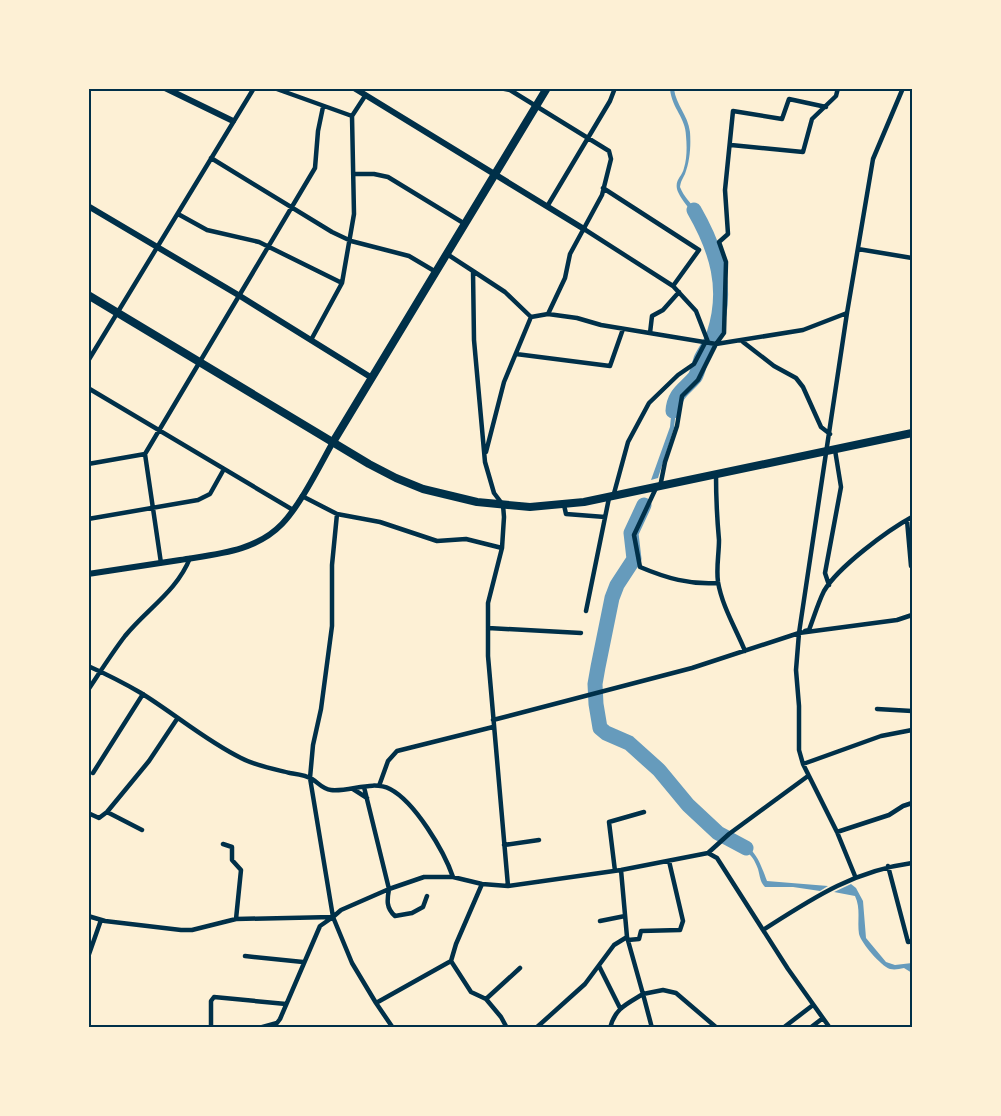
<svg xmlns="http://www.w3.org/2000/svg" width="1001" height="1116" viewBox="0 0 1001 1116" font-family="Cabin,sans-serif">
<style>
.water{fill:#669bbc}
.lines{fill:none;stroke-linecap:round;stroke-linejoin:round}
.river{stroke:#669bbc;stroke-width:15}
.minor{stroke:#003049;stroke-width:4.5}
.tertiary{stroke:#003049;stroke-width:6}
.primary{stroke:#003049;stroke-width:8}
.trunk{stroke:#003049;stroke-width:8}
.neatline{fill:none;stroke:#003049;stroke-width:2}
</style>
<rect width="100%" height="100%" fill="#fdf0d5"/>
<path class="water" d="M670,89h4c2,16 14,26 16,43 1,14 0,29 -5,42 -3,6 -4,7 -5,13 4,10 10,15 16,23 20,28 29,57 27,92 -1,12 -1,25 -8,36l-4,-5 3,-5c4,-31 14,-66 -5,-94 -7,-11 -30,-35 -32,-45 -2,-10 5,-12 7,-21 3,-9 3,-22 2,-32 0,-18 -14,-27 -16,-47z
M711,346c-7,14 -14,38 -30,42l-3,4 -4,36 -16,50 -7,2 19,-53 3,-30 10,-15h4l4,-5 -1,-5 15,-25z
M731,837c24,11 27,20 36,44l61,5 -8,5 -27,-4h-28c-5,-5 -5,-11 -7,-18 -6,-18 -16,-21 -33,-27z
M851,884l5,4 7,13 3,37 20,24 9,3 17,-2v10l-8,-5c-5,1 -9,2 -14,1 -9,-3 -29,-26 -31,-35 -2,-13 2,-25 -4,-38l-21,-4z"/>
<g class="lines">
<path class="river" d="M673,411c1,-18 12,-22 22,-34 3,-5 4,-12 6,-18 4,-8 10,-16 13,-25 15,-45 3,-84 -20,-124
M644,505l-13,28 3,26 -17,26 -5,13 -14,69 -3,17 1,20 4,24 6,5 23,10 30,27 29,35 30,28 28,15"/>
<path class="minor" d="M274,88l78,28
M500,88l10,2 99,61 2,8 -9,36 -32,59 -5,24 -17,36
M731,145l72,7 9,-33 24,-23 2,-8
M211,158l121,74 19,9 58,15 27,16
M354,174h20l14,3 77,47
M603,188l96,62 -26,36
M548,205l62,-104 5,-13
M178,214l29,16 52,12 83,41
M584,229l89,57 23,25 12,31
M858,249l54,9
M447,254l26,17 1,69 11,122 9,31 9,12 1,12 -2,31 -14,55v53l20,230
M473,271l32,21 26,25 -27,65 -18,70
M531,317l17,-3 29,4 24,7 115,19 87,-14 44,-17
M650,333l2,-17 11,-6 16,-18
M311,340l31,-57 12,-69 -2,-98 13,-20
M743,342l31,24 22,12 7,9 18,40 9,7
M516,354l94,12 13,-37
M88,361l166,-273
M88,388l205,122
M88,464l57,-10
M716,475c0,22 1,43 3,65 0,14 -3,28 -1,42 4,24 18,47 27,69
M660,487l5,-25 12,-36 5,-30 16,-16 18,-36 8,-11 2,-71 -7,-20 9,-8 -3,-44 8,-79 49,8 7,-20 37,8
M656,488l-22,47 6,32c26,11 50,18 78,16
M302,496l35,18 43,8 57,19 29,-2 36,9
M613,497l15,-55 21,-39 29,-28 16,-11 11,-21
M564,505l2,9 39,3
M337,514l-5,51v61l-11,83 -8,36 -3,33 23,139 19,46 24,40 17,25
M88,519l110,-19 12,-6 14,-25
M907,520l4,46
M161,563l-16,-109 170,-286 3,-37 5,-24
M829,585l-4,-12 16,-86 -6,-37
M586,611l23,-113
M488,628l93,5
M805,631l4,-1c5,-13 9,-27 15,-39 14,-24 64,-61 88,-74
M88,666c18,8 36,17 53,27 34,21 65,48 100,65 15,8 33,11 49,15 6,1 16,2 22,6 7,4 10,10 19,11 19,2 41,-10 59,-1 25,13 54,62 63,88
M88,690c12,-18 24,-37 37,-54 22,-27 52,-45 65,-78
M877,709l35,2
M493,720l199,-52 107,-35 98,-13 15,-5
M803,764l78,-28 31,-6
M93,773l50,-79
M379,786l9,-25 9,-10 96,-24
M364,787l25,102c-2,11 -3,19 6,27l17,-3 11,-6 4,-11
M353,789l14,9
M107,812l35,18
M88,813l11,5 8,-6 42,-51 28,-42
M837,832l52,-17 14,-9 9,-3
M223,844l9,3v13l9,10 -5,49
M504,845l35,-5
M708,853l21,-19 79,-58
M888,866l20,76 4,-1
M615,871l-6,-49 35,-10
M855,876l-18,-44 -34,-68 -4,-14v-44l-3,-36 3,-37 48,-320 26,-154 30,-71
M88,916l17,5 76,9h11l44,-11 97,-2 8,-7 48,-21 35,-12h29l29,7 26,2 113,-16 87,-17 9,5 71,111 42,59
M600,921l25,-5
M763,930c50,-32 90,-59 149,-67
M628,940l11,-1 2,-8 39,-1 3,-9 -14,-60
M245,956l58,6
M88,957l13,-37
M451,961l20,31 15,7 15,18 6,11
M599,966l21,42
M486,999l34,-31
M376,1003l75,-42 5,-17 26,-60
M211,1028v-27l3,-4 72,7
M259,1028l18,-5 3,-4 40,-93 13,-9
M536,1028l49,-44 29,-39 13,-8
M610,1028c5,-20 17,-24 33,-34l-16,-57 -6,-67
M652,1028l-9,-34 20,-4 13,3 41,35
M783,1028l30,-23
M810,1028l13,-10"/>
<path class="tertiary" d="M165,88l68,33
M354,88l230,141
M88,206l152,90 132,82
M88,574c31,-5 61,-9 92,-14 36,-6 75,-8 102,-36 19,-20 37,-57 51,-82"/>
<path class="primary" d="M333,442l214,-354"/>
<path class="trunk" d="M88,295l281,169 27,14 27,11 54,13 53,5 54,-5 328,-69"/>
</g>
<rect width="1001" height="1116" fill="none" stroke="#fdf0d5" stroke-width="180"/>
<rect x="90" y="90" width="821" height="936" class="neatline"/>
</svg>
